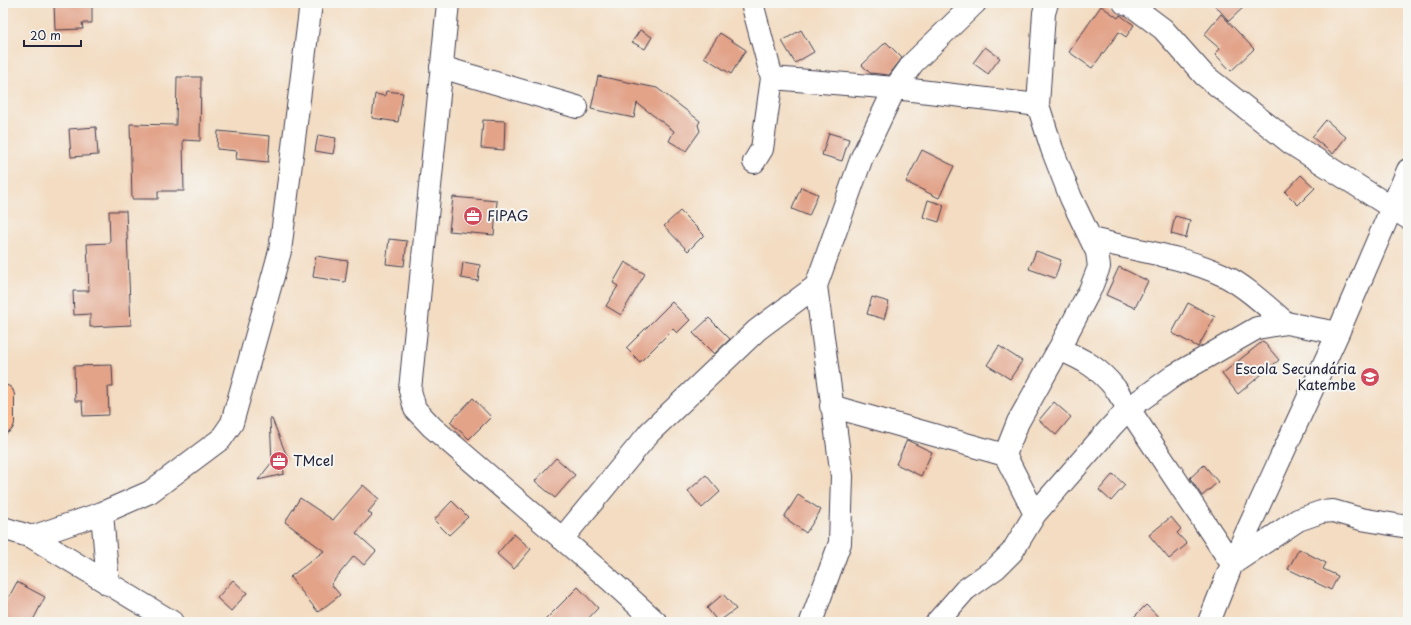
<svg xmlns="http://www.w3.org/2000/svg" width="1411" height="625" viewBox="0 0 1411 625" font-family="'Playpen Sans',sans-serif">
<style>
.building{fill:#e2a389}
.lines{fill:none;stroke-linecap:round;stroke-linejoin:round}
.minor-casing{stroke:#413e4f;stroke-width:24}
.major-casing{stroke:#413e4f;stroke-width:24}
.minor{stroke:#fff;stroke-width:22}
.major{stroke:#fcba8e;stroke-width:22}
.labels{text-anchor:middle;stroke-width:4;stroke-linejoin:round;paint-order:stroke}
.poi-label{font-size:14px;fill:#22223b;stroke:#f6f6f2;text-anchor:start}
</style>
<rect width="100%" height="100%" fill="#f6f6f2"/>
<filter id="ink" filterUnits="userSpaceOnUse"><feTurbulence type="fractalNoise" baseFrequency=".025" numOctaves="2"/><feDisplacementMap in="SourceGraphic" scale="8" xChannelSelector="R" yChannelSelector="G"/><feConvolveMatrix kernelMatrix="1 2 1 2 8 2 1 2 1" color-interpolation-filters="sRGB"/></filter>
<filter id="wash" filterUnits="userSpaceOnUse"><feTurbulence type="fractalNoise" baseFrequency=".012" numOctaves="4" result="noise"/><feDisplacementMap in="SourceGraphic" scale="16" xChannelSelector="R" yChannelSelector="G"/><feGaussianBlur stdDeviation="0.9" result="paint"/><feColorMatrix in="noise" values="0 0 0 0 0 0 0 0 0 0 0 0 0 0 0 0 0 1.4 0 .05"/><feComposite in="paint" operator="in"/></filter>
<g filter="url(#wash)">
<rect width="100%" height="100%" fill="#f3dcc1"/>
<g id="blocks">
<path class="building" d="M54,3h38v20h-10l1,6 -28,1z
M1213,3h35l-19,18z
M1101,6l17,12 2,-3 14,10 -8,12 -7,-5 -27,36 -23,-16z
M1221,14l33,35 -23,22 -16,-17 5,-5 -16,-14z
M640,30l12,7 -7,12 -13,-7z
M801,30l13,22 -19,11 -13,-22z
M720,33l26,17 -15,24 -27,-17z
M886,42l16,16 -13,17 -19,-2 -8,-8z
M985,47l15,11 -12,16 -15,-11z
M598,76l59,12 43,33 -2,4 2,6 -14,20 -17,-10 5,-10 -37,-28 -3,15 -43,-9z
M177,77h24l-1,64 -17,-1 1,51h-26v8h-26l-2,-75 46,1z
M386,91l17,2 -5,29 -26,-4 3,-24 10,2z
M483,120l22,1 -1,29 -23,-2z
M1326,120l20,17 -13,17 -21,-17z
M96,127l2,28 -27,2 -2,-28z
M218,131l52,5 -2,26 -32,-3 1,-8 -20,-2z
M829,133l20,6 -7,22 -20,-6z
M318,135l18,3 -3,16 -18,-3z
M922,150l32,16 -15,32 -33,-16z
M1301,175l14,13 -17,17 -13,-13z
M801,187l17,7 -9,22 -17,-7z
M453,197l44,4 -3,34 -45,-4z
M928,200l16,5 -5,17 -16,-5z
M109,211h17l5,114 -41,2v-13l-16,1 -1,-24h16l-2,-47 23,-1z
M680,211l24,24 -16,16 -24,-25z
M1175,216l15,4 -4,18 -15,-4z
M389,239l18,2 -3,25 -18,-2z
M1036,251l25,9 -6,18 -26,-9z
M316,256l32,5 -3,21 -32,-5z
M463,262l17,3 -2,16 -17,-3z
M625,262l20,12 -24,41 -15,-9 12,-20 -5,-3z
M1119,267l29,14 -13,27 -29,-13z
M872,297l17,5 -5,17 -17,-5z
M672,302l18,18 -13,13 -4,-4 -33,33 -14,-14z
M1188,303l27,14 -17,30 -26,-14z
M709,318l21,21 -16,15 -21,-21z
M1263,341l16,19 -41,34 -16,-20z
M999,346l23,15 -12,18 -23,-14z
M112,365l1,22h-5l1,28 -26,1 -1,-15h-7l-1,-35z
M473,398l18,19 -22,22 -19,-17z
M1054,402l17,15 -15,18 -17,-15z
M270,419h2l16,40 -5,5 1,10 -26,6 14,-18z
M907,440l25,12 -11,24 -25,-12z
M556,458l19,17 -20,23 -20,-17z
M1204,465l14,17 -16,14 -12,-18z
M1113,474l12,11 -14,16 -12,-11z
M706,475l14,17 -18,16 -14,-17z
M363,485l16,14 -11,13 4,3 -16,18 20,18 -12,14 -10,-9 -23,28 9,11 -22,17 -28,-35 34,-26 -39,-29 15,-24 33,22z
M798,495l23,15 -15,23 -22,-16z
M452,501l16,16 -19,18 -15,-15z
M1171,517l10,12 -4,4 10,11 -18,15 -20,-24z
M514,534l17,15 -17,20 -17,-15z
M1299,549l27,14 -3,6 15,7 -7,14 -43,-21z
M233,580l14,13 -16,18 -14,-13z
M17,582l28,15 -13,25h-29v-14z
M578,587l20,21 -13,14h-42z
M723,594l13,15 -18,13 -11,-14z
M1146,605l18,17h-35z"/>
</g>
</g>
<g filter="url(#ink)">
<use href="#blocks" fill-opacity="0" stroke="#413e4f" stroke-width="1"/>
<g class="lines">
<defs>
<path id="minor" d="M448,3l-38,387 5,19 17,18 178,153 46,42
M752,3l20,75 -10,71 -8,13
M1124,3l7,2 32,24 41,46 88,69 116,74
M441,67l136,40
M772,78l123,10 143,17
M1091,239c43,11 91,17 132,36 24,12 43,31 63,48
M1059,349c25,11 39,18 56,39l117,176 66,-44 23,-8 12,-1 28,8 47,8
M831,406l174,49 30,59
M1005,455l13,-33 41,-73 31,-59 9,-23 -2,-15 -26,-54 -19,-49 -14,-44 6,-92 3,-10
M102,513l6,71
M3,528l29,9 140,85
M32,537l70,-24 48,-21 71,-53 11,-16 48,-172 31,-248
M562,539l88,-107 107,-102 59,-44
M811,622l29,-79 2,-67 -26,-190 46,-129 33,-69 18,-25 62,-60
M937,622l28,-32 31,-22 16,-16 23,-38 76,-87 17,-18 47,-34 82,-47 29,-5 52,10
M1209,622l23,-58 106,-231 70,-163"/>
<path id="major" d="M3,396v26"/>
</defs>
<use href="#minor" class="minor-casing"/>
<use href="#major" class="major-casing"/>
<use href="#minor" class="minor"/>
<use href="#major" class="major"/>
</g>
</g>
<defs>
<symbol id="office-disc" viewBox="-11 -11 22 22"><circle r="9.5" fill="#d1495b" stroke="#f6f6f2"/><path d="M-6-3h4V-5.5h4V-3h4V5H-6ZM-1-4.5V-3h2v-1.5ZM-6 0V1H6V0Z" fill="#fff"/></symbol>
<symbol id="school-disc" viewBox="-11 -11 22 22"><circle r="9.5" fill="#d1495b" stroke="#f6f6f2"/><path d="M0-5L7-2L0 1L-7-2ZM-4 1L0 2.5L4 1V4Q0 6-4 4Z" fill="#fff"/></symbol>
</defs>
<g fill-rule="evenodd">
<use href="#office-disc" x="462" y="205" width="22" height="22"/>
<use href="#school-disc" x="1359" y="366" width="22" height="22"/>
<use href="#office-disc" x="268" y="450" width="22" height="22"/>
</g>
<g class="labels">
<g class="poi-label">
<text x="487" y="221">FIPAG</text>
<text x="1356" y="374" text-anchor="end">Escola Secundária<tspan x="1356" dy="16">Katembe</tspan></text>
<text x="293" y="466">TMcel</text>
</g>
</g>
<rect width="1411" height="625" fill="none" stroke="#f6f6f2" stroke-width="16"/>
<path d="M24 40v6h57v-6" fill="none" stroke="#22223b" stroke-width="2"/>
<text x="30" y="40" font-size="12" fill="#22223b" stroke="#f6f6f2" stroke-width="3" paint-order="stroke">20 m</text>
</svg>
